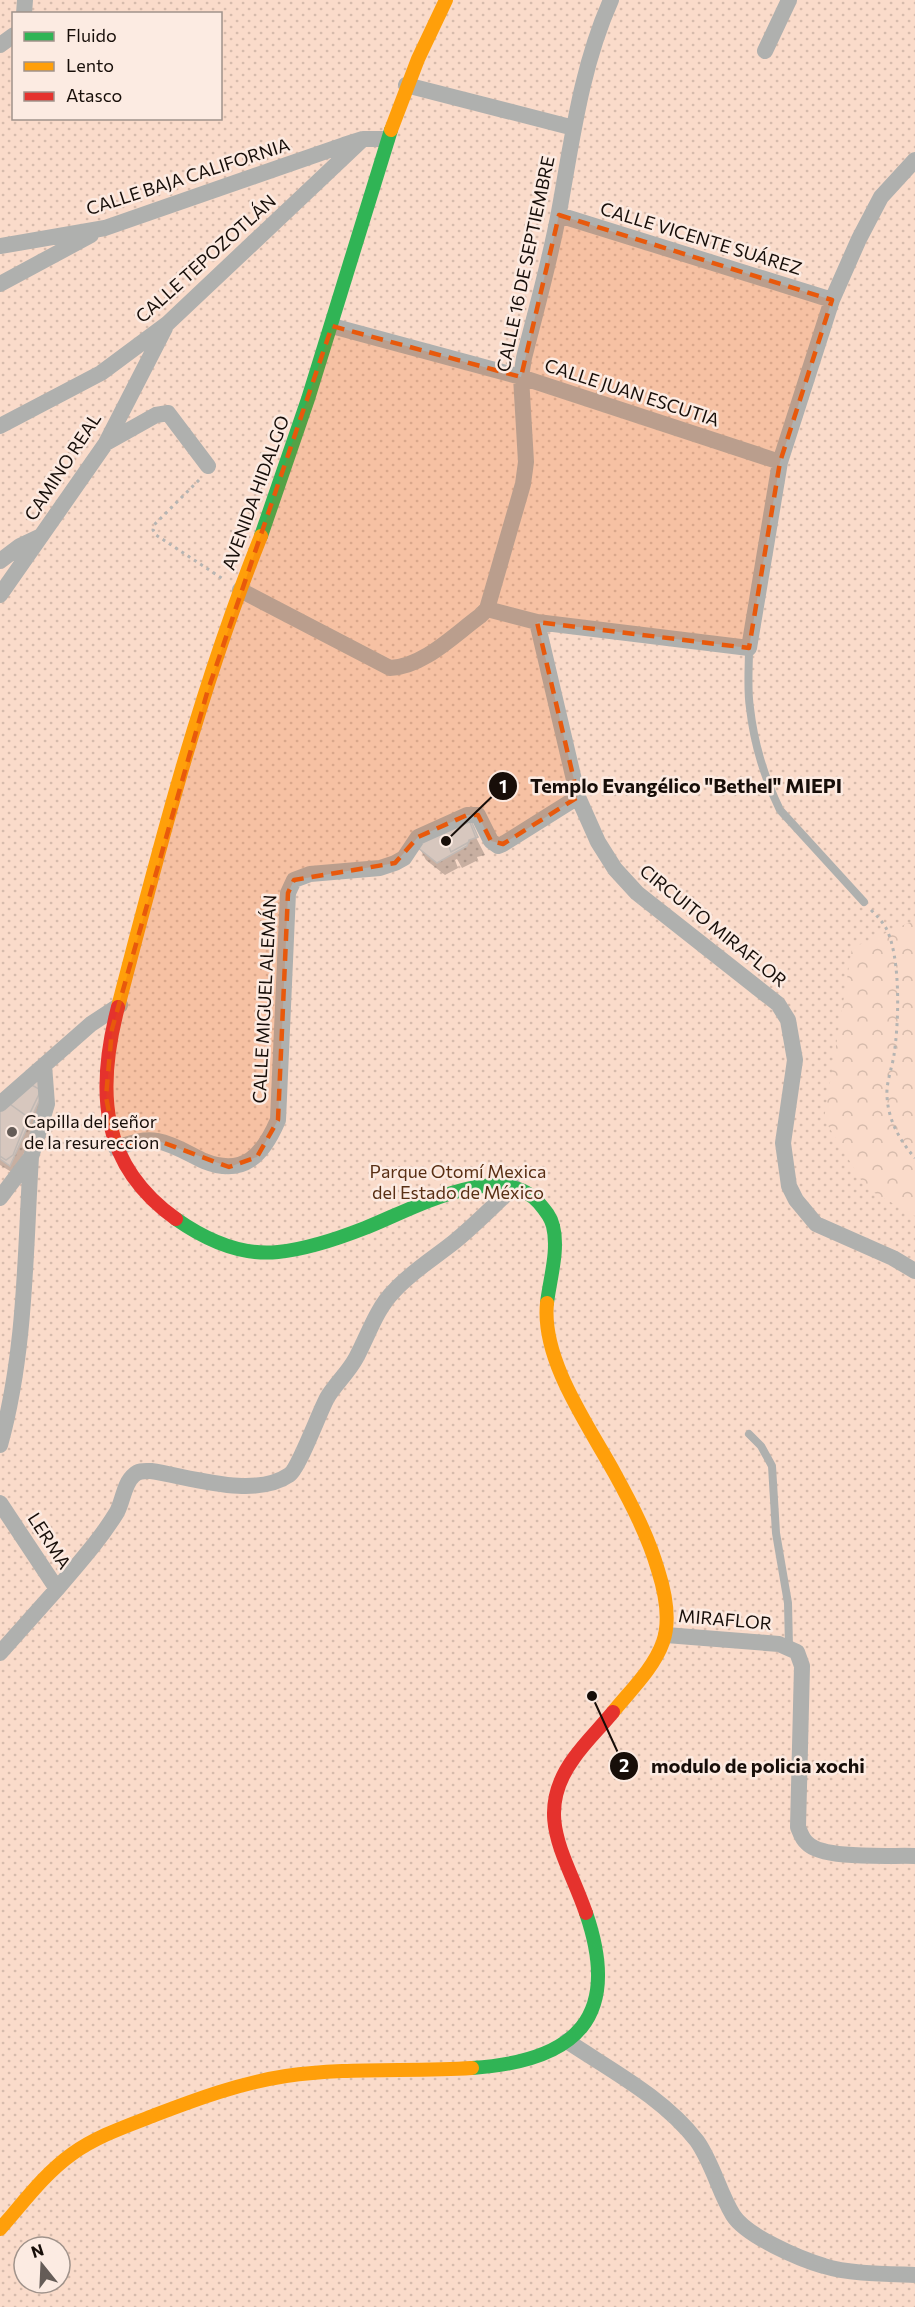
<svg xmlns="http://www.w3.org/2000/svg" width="915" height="2307" viewBox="0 0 915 2307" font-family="Commissioner,sans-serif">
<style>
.grass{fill:url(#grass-dots);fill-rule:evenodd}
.forest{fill:url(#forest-crowns)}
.shadow{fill:#0003}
.building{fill:#d7c7be;stroke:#c1b9b4;stroke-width:1.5}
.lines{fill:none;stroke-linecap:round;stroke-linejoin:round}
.path{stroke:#b5b4b2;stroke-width:3;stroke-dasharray:3 4.5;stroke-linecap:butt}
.lane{stroke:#afb0ae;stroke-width:8}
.street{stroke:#afb0ae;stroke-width:16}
.fast{stroke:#30b455;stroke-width:14}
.slow{stroke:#ff9f0a;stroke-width:14}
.jam{stroke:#e5322d;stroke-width:14}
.marked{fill:#e8590c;fill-opacity:0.2;stroke:#e8590c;stroke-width:4.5;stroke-dasharray:12 8;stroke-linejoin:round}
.poi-dot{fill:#655c57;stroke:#fcebe2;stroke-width:2}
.labels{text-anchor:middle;stroke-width:5;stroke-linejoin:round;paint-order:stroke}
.street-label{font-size:18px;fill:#170e09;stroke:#fcebe2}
.poi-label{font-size:18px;fill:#170e09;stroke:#fcebe2;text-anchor:start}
.park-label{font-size:18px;fill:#592f14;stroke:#fcebe2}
.leader{fill:none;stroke:#170e09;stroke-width:2}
.callout-dot{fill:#170e09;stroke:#fcebe2;stroke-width:2}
.mark-label{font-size:18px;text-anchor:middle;font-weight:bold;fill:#fff}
.callout-label{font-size:20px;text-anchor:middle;font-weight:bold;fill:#170e09;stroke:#fcebe2;stroke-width:5;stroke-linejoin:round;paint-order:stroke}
</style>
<defs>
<pattern id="grass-dots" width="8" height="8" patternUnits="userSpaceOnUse" patternTransform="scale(1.5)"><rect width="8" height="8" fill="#fadbca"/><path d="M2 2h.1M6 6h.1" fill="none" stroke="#d6bbac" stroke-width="1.8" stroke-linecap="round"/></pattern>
<pattern id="forest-crowns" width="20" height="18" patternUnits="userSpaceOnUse" patternTransform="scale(1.5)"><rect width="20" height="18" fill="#fadbca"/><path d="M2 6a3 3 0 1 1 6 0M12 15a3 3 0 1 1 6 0" fill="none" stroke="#d6bbac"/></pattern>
</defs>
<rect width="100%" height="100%" fill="#f6ede8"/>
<path class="grass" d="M0,0h915v2307h-915zM14,14h206v104h-206zM24,2247h36v36h-36z"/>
<path class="forest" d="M915,920v296l-49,-28 -42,-69 28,-171z"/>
<path class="shadow" d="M468,822l17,33 -8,2 1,3 -16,8 -5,-9 -2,1 3,8 -13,7 -19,-15 -7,-13z
M42,1070l8,36 -37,67 -13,-8v-55z"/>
<path class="building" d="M470,818l8,19 -9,3 -2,6 -30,17 -20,-16 17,-13z
M469,820l7,18 -7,2v2l-18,10 -8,-20z
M43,1068v24l-33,74 -10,-7v-53z
M28,1083l13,7 -13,27 -21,-15z
M7,1102l21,15 -15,38 -7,5 -6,-4v-48z"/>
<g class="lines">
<path class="path" d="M199,480l-45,45 -1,5 3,5 67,44
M871,910c6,6 11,11 15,18 15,29 13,94 8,127 -2,13 -8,28 -7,41 1,24 13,45 28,62"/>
<path class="lane" d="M749,648c0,20 -2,41 1,60 4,36 15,71 30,102l84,92
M749,1434l12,12 11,20 4,67 12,70 1,44"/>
<path class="street" d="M24,14l1,-14
M0,45l14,-10
M765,51l24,-51
M406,85l168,43
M559,215l273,85
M0,246l105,-18 239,-83 19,-6h24
M0,284l91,-49
M332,326l189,51 259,85
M0,426l101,-53 66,-49 196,-185
M106,443l50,-28 12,-2 40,53
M0,561l20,-15 19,-9
M240,590l150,78c33,-1 64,-33 90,-52l7,-7 50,13 212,26 31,-186 52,-162 27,-61 22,-42 34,-37
M0,595l106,-152 59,-115
M487,609l36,-125 3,-22 -5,-85 3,-19c12,-48 26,-97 35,-146 13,-71 22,-145 52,-212
M537,622l41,175 20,45 17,27 22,24 141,111 10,16 7,40 -12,83 6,43 7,14 20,24 77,34 22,13
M0,1104l91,-80 29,-19
M116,1148c12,-4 28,-10 41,-7 17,3 32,13 47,20 40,16 59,-6 74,-41l10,-227 6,-13 16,-6 70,-6 15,-5 9,-5 14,-21 49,-22h11l13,26 7,5 5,-2 75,-47
M0,1198l31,-41 16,-53 -3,-39
M0,1445c26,-93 25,-192 31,-288
M0,1503l57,86 -57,64
M57,1589c21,-25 43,-49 60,-77 6,-11 7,-29 17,-37 5,-5 11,-4 17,-4 40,6 103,28 138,4 9,-5 30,-62 38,-77 8,-14 21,-25 29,-40 12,-22 20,-49 38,-67 17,-19 40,-33 60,-49 21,-17 40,-37 60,-55
M666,1635l113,9 18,8 5,14 -4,161c2,5 4,12 9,16 16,17 84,12 108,13
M567,2041c45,30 97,57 130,100 16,23 22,51 36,74 13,21 67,44 91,51 25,8 64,8 91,9"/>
<path class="fast" d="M261,536l47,-137 83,-269
M176,1219c30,21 65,37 102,33 30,-3 59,-13 87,-24 44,-17 135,-70 174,-25 6,7 12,14 14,23 6,24 -3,52 -6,77
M472,2068c104,-7 150,-50 114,-155"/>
<path class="slow" d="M391,130l27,-71 28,-59
M118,1007c41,-158 82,-319 143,-471
M547,1303c-6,57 42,123 68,171 17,31 33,62 43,96 7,22 13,49 5,72 -9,26 -33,49 -50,70
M0,2229c23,-26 44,-55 72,-75 25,-18 55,-28 83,-39 42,-16 85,-32 131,-39 61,-9 124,-4 186,-8"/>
<path class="jam" d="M118,1007c-22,84 -18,158 58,212
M586,1913c-20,-58 -54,-98 -12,-155 12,-17 26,-30 39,-46"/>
</g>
<path class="marked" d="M559,215l273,85 -52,162 -31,186 -212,-26 41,175 -75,47 -12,-3 -13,-26h-11l-49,22 -23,26 -101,17 -6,13 -10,227 -21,37 -28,10 -73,-27 -40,8 -10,-51 6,-68 95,-336 125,-367 189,51z"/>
<circle class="poi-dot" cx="12" cy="1132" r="6"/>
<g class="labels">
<g class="street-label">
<text transform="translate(188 177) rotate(-18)" y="6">CALLE BAJA CALIFORNIA</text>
<text transform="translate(701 239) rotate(17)" y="6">CALLE VICENTE SUÁREZ</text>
<text transform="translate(206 259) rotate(-42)" y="6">CALLE TEPOZOTLÁN</text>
<text transform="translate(526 264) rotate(-78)" y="6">CALLE 16 DE SEPTIEMBRE</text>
<text transform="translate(632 393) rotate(18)" y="6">CALLE JUAN ESCUTIA</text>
<text transform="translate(63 467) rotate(-57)" y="6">CAMINO REAL</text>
<text transform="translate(256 493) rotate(-70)" y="6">AVENIDA HIDALGO</text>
<text transform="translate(713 926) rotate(39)" y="6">CIRCUITO MIRAFLOR</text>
<text transform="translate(265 999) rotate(-87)" y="6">CALLE MIGUEL ALEMÁN</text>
<text transform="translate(49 1541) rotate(57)" y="6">LERMA</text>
<text transform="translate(725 1620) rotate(5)" y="6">MIRAFLOR</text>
</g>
<g class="poi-label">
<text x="24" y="1128">Capilla del señor<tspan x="24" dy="21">de la resureccion</tspan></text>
</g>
<g class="park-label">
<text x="458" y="1178">Parque Otomí Mexica<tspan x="458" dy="21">del Estado de México</tspan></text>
</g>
</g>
<path class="leader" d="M446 841L503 786M592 1696L624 1766"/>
<g class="callout-dot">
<circle cx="446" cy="841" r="6"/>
<circle cx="592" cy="1696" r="6"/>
<circle cx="503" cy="786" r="15"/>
<circle cx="624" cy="1766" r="15"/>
</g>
<g class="mark-label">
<text x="503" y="793">1</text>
<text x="624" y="1772">2</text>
</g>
<g class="callout-label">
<text x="686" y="793">Templo Evangélico "Bethel" MIEPI</text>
<text x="758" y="1773">modulo de policia xochi</text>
</g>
<rect x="12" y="12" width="210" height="108" fill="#fcebe2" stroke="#a0938b" stroke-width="1.5"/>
<rect x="24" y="32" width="30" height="9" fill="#30b455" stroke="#a0938b" stroke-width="1.5"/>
<text x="66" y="42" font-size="18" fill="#170e09">Fluido</text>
<rect x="24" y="62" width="30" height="9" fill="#ff9f0a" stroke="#a0938b" stroke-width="1.5"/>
<text x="66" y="72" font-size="18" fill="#170e09">Lento</text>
<rect x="24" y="92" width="30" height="9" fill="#e5322d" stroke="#a0938b" stroke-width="1.5"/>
<text x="66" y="102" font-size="18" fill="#170e09">Atasco</text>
<g transform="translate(42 2265) rotate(342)"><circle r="28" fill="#fcebe2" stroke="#a0938b" stroke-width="1.5"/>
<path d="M0-4.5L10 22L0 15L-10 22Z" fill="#655c57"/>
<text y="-9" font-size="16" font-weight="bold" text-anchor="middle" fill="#170e09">N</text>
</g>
</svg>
